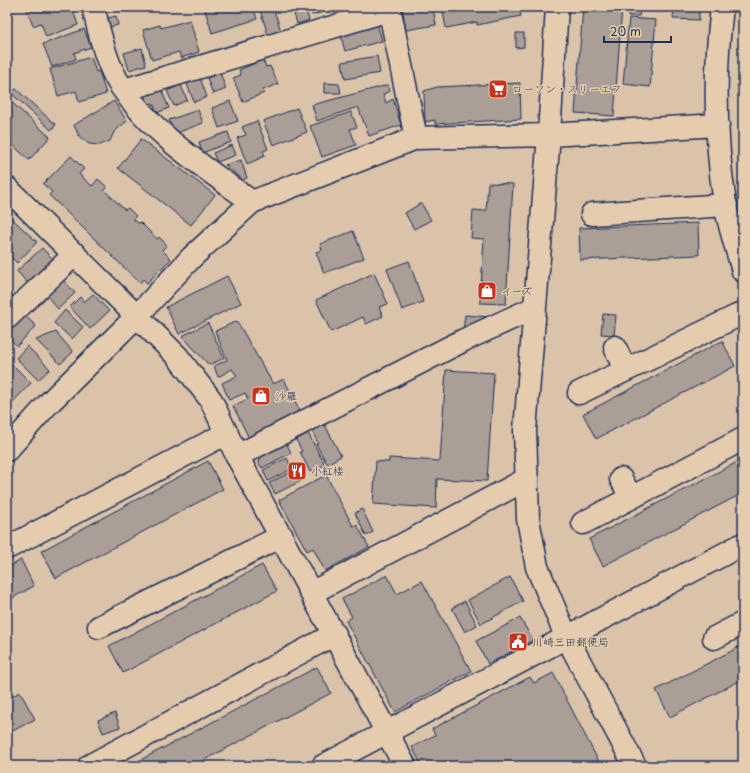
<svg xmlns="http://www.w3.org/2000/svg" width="750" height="773" viewBox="0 0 750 773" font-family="'Playpen Sans','Klee One',sans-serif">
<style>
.building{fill:#aa9e96;stroke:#1b2f5e}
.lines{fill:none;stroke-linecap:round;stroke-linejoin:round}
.minor-casing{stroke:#1b2f5e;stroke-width:25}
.minor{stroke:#e6ccae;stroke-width:22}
.labels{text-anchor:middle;stroke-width:3;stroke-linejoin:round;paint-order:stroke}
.poi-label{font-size:11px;fill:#1b2f5e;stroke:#e6ccae;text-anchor:start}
</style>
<rect width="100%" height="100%" fill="#dac3a9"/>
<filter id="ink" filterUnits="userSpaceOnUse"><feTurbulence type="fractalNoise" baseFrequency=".025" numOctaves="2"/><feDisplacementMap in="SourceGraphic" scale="8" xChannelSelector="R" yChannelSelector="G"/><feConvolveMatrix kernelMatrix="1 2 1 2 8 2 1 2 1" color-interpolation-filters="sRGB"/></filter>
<g filter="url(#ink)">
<path class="building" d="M26,7h54l-7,3 5,15 -32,12 -5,-14 -8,3z
M204,7h49l4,12 -45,14z
M259,7h14l8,24 -13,4z
M292,7h13l4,13 -12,4z
M310,7h32l-30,8z
M402,7h31l3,18 -30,5z
M442,7h77l2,9 -44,9v-3l-31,6z
M583,7h39l-8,109 -39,-3z
M629,7h35l-1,5 -23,-1 -1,5h-11z
M674,7h25v13l-26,-1z
M116,16l2,9 -11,3 -2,-9z
M629,18l27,2 -6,67 -27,-3z
M190,20l9,32 -18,6 -2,-6 -27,8 -9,-30 17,-5 1,3z
M377,23l5,18 -37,10 -5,-18z
M84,29l7,18 -17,6 2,6 -24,8 -9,-23z
M516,33h8v14l-8,1z
M142,48l4,17 -17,5 -5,-17z
M377,56l3,17 -35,6 -3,-17z
M91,57l5,15 3,-1 7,23 -27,8 -3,-11 -18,5 -8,-27z
M263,60l3,7 4,-1 8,18 -15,6 1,3 -21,9 -10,-24 8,-3 -2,-5z
M220,73l6,16 -13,5 -6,-16z
M200,78l7,19 -13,5 -7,-18z
M324,83l15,1 2,9h-17z
M520,83l1,36 -86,5v-4l-10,2 -1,-31 13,-4z
M181,85l6,15 -13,6 -7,-15z
M388,85l2,6 -7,3 3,9 7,-4 8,26 -32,11 -11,-29 -41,14 -5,-16z
M16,89l40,36 -5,5 -40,-37z
M161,89l8,19 -12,5 -4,-10 -6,2 -3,-10z
M7,98l43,39 -21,23 -22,-20z
M114,101l13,20 -13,11 -4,9 -10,4 -11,-1 -10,-8 -5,-11z
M230,101l8,20 -19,7 -7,-20z
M297,108l10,24 -34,13 -10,-24z
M198,110l5,13 -29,11 -5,-14z
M351,112l6,15 -7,2 6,16 -34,12 -12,-31z
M257,121l11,28 -5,2 2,5 -18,8 -10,-26 9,-3 -4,-8z
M228,132l3,10 -29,11 -3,-11z
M141,139l74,56 -24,30 -73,-57z
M232,145l4,10 -19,7 -4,-9z
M71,156l13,13 -5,5 13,12 6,-7 9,8 -3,3 21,20 3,-2 8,8 -3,3 5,4 2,-1 17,17 2,-2 8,8 -5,5 9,9 -24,24 -4,-4 -3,4 -91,-88 3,-3 -9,-8z
M241,160l6,18 -4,2 -18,-15z
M488,183l25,1 -7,120 -26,-1 4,-64 -13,-1 2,-28 13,1z
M421,203l10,17 -17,9 -9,-16z
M7,214l30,28 -20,21 -10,-10z
M698,223l1,32 -119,5 -1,-32z
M353,231l11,27 -40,15 -8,-21 6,-2 -2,-6z
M42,248l13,13 -26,24 -12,-14z
M409,261l14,41 -21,8 -15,-41z
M374,273l14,31 -9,3 4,9 -17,8 -3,-7 -32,15 -15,-32z
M227,276l14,27 -62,31 -13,-27z
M63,280l12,13 -17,16 -12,-14z
M93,294l16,17 -19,18 -20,-22 10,-10 4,5z
M65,310l18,17 -11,12 -18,-16z
M23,314l13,12 -19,20 -10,-10v-5z
M603,314l13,1 -2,20 -13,-1z
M465,315l25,2 -27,13z
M237,321l36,63 11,-5 17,34 -52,25 -16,-32 15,-7 -3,-6 -16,7 -7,-17 15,-7 -5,-7 -14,8 -4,-11 13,-6 -12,-29z
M208,323l16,35 -15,7 -27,-29z
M56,332l17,20 -13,12 -24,-24z
M722,341l13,25 -139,73 -13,-25z
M27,346l23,23 -12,11 -22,-22z
M12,364l19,19 -24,25v-38z
M446,370l48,3 -7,108 -50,-2 -1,29 -63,-4 3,-43 13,1v-4l51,3z
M325,425l16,31 -14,8 -11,-20 2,-1 -6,-12z
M308,433l17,32 -15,7 -10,-20 2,-1 -6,-11z
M286,442l5,11 -29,15 -3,-4 1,-9z
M287,458l5,11 -24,12 -5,-11z
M743,459v34l-140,73 -14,-27z
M208,461l15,28 -167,89 -15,-27z
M295,470l6,11 -26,13 -6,-11z
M326,475l27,51 4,-1 12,22 -44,24 -12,-23 -6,3 -28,-51z
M362,509l11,23 -7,4 -11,-23z
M21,560l13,26 -27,15v-33z
M262,565l15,26 -154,82 -14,-27z
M387,575l10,19 25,-13 49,90 -76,41 -49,-91 6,-4 -10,-18z
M510,577l13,24 -42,23 -13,-24z
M465,601l12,24 -12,7 -13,-24z
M520,618l13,22 -45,24 -12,-23z
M743,645v34l-73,38 -14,-27z
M317,667l14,26 -138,73h-64z
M553,673l48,93h-179l-10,-19 23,-12 -3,-6 98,-52 4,6z
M20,692l15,27 -28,15v-35z
M115,713l5,14 -17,6 -5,-13z"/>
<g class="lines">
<defs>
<path id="minor" d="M93,7c7,26 12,55 27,78 33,50 84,82 132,117
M389,7l27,131
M557,7l-8,128 -24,295 3,89 9,48 29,69 69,130
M722,7c-8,65 -7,132 3,197 4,22 12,45 18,67
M124,90l265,-80
M7,188l170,168 34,44 26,56 168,310
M592,214l134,-9
M7,318l68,-64
M615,347l10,23
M579,393l164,-80
M7,450l41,-46 88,-87 56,-60 60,-55 164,-64 133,-3 169,-10
M237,456l227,-116 70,-32
M621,479l10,18
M583,523l160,-84
M7,548l220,-115
M313,592l214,-113
M99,627l183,-91
M714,638l29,-15
M89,766l246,-132
M323,766l420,-222"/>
</defs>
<use href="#minor" class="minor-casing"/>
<use href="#minor" class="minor"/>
</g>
</g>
<defs>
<symbol id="supermarket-square" viewBox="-11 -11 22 22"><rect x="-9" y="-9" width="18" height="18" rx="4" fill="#c8321e" stroke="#e6ccae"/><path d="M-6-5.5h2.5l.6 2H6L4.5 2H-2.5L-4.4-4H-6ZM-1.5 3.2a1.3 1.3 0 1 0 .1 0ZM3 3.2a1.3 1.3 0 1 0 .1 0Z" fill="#fff"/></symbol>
<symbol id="shop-square" viewBox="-11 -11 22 22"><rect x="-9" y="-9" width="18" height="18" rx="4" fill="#c8321e" stroke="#e6ccae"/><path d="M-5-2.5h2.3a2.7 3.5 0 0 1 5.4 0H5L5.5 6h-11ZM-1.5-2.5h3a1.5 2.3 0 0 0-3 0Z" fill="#fff"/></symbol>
<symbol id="restaurant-square" viewBox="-11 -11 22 22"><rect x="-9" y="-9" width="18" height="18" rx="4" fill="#c8321e" stroke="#e6ccae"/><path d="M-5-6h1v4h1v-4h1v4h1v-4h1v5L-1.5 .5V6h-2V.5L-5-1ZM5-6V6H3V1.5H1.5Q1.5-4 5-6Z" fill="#fff"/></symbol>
<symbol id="civic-square" viewBox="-11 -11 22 22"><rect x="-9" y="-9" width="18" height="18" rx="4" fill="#c8321e" stroke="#e6ccae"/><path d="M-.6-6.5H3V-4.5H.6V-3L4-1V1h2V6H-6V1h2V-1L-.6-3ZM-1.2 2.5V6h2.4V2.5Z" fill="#fff"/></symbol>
</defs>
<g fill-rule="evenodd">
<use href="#supermarket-square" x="487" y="78" width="22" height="22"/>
<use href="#shop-square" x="476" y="280" width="22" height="22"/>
<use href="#shop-square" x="250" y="385" width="22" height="22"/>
<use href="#restaurant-square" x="286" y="460" width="22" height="22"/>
<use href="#civic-square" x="507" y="631" width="22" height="22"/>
</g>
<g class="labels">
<g class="poi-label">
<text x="512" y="93">ローソン・スリーエフ</text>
<text x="501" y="295">イーズ</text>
<text x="275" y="400">沙羅</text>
<text x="311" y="475">小紅楼</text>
<text x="532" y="646">川崎三田郵便局</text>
</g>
</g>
<rect width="750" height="773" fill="none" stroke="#e6ccae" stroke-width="24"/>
<rect x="12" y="12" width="726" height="749" fill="none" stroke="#1b2f5e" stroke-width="1.5" filter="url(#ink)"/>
<path d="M604 36v6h67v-6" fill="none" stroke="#1b2f5e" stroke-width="2"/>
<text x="610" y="36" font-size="12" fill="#1b2f5e" stroke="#e6ccae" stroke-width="3" paint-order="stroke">20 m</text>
</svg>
